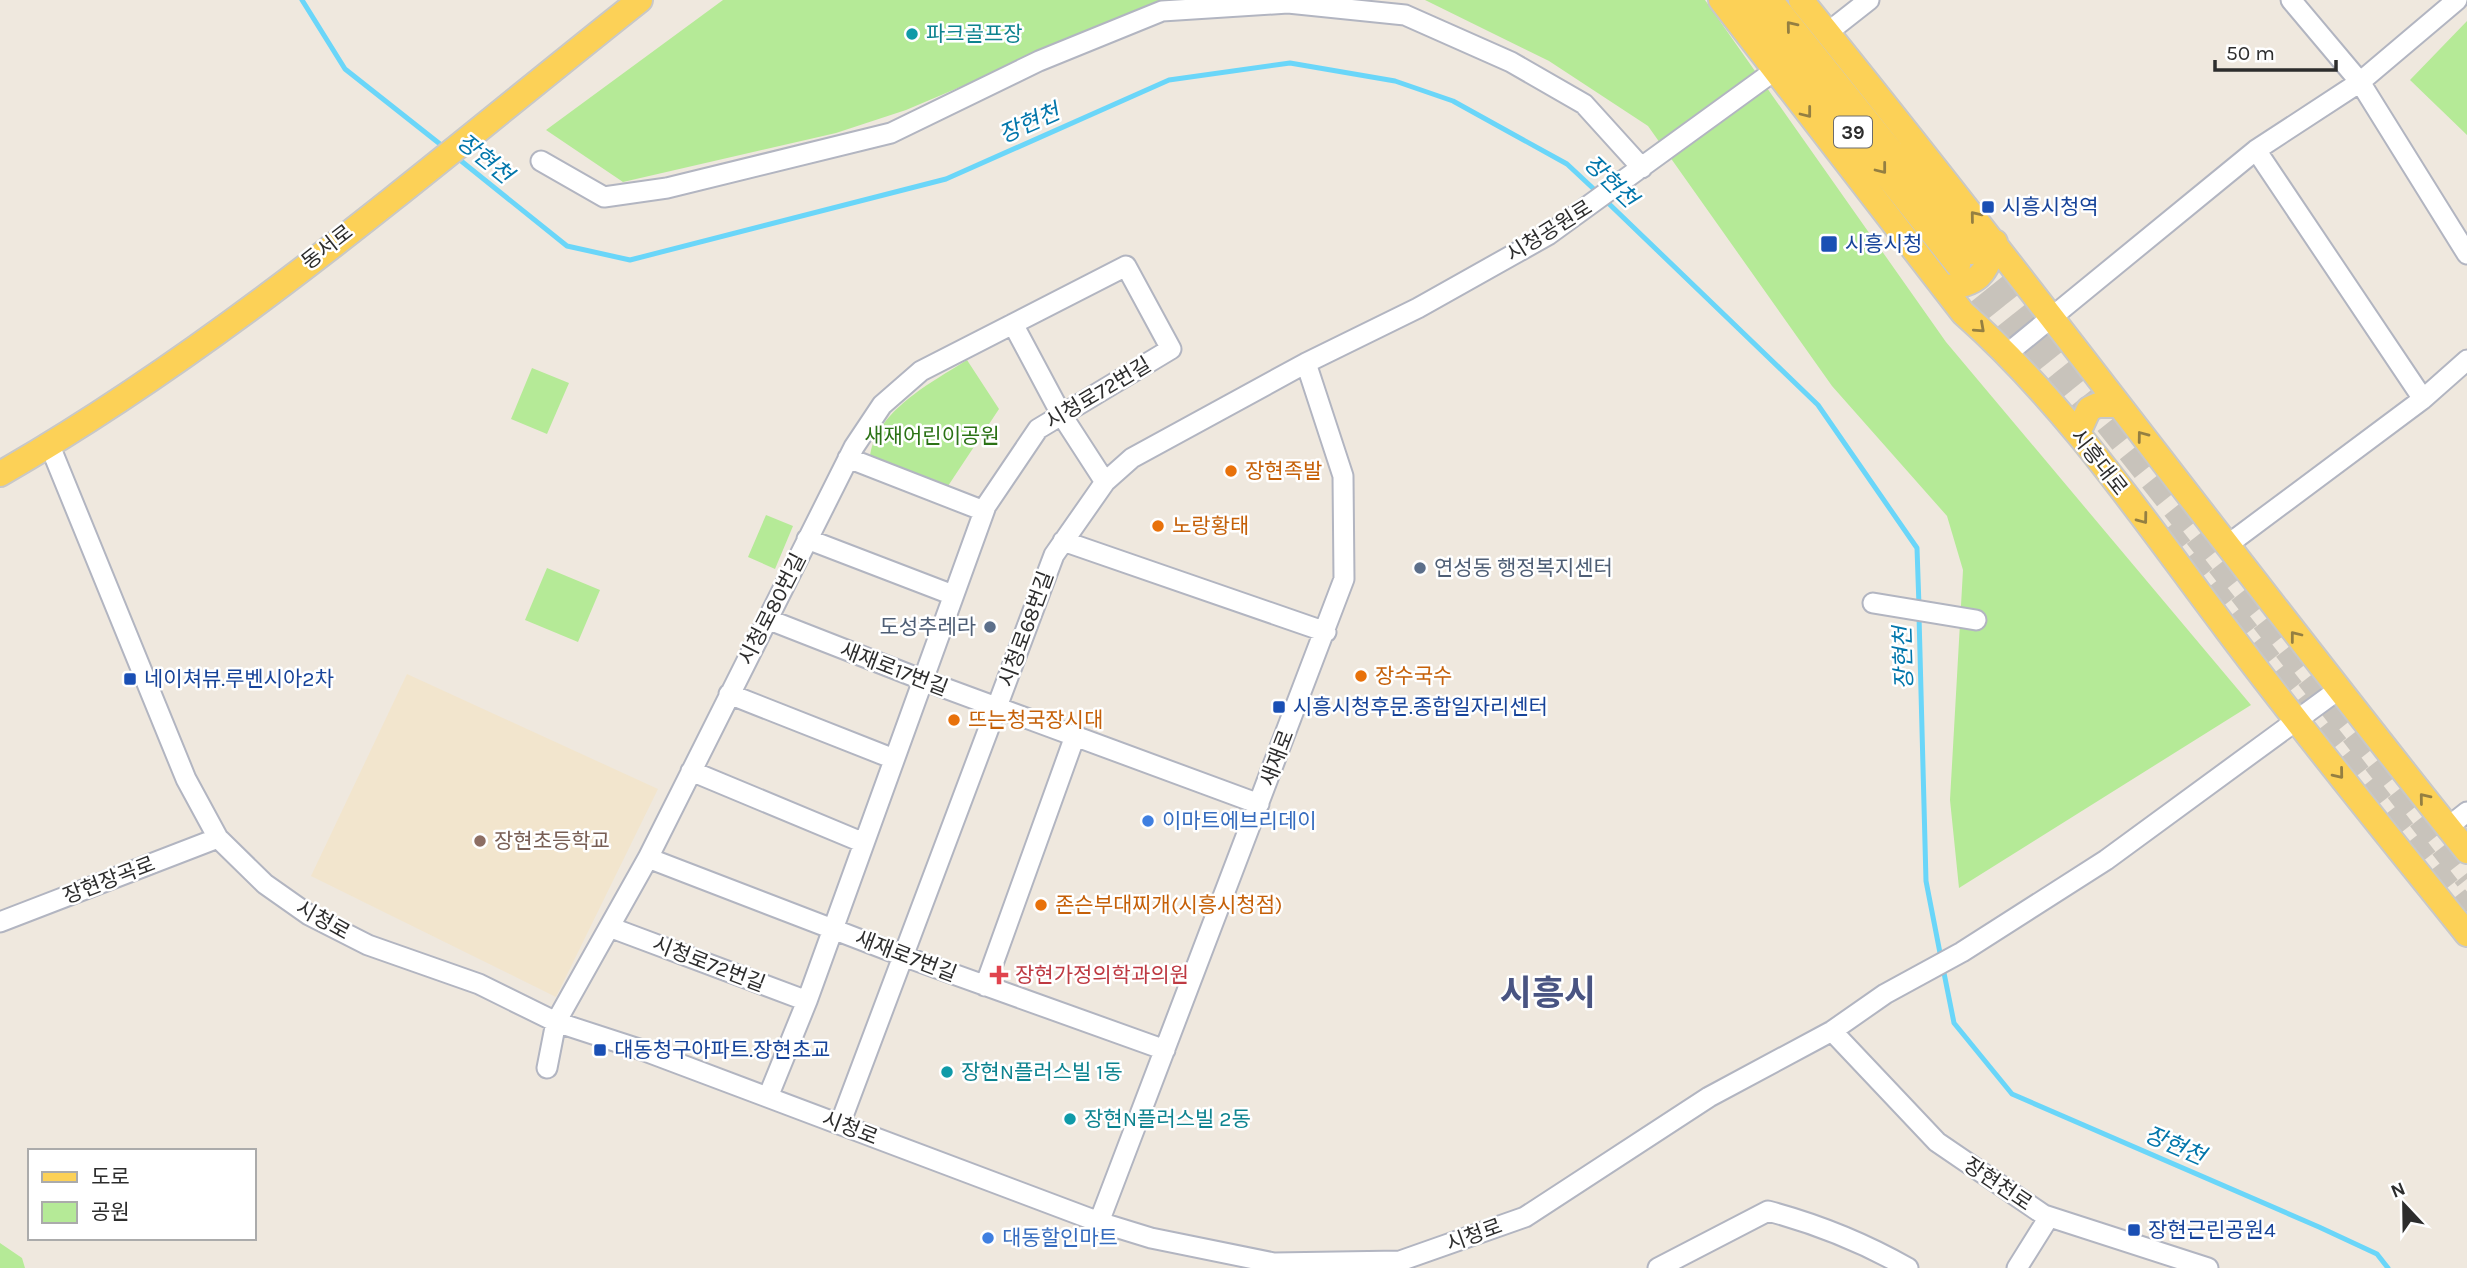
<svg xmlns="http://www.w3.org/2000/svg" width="2467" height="1268" viewBox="0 0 2467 1268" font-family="Karla,'Noto Sans KR',sans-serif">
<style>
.education{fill:#f2e5cd}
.green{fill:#b5ea97}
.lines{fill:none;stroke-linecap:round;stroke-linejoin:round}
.stream{stroke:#6ad6f9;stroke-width:5}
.major-tunnel{stroke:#c8c3bb;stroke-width:24;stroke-dasharray:24 12;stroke-linecap:butt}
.minor-casing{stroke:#b2b5c1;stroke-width:23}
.major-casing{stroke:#c8c8c8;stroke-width:28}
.minor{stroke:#fff;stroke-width:19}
.major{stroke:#fcd157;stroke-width:24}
.oneway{stroke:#947f42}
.culture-dot{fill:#0f9aa8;stroke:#fff;stroke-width:2.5}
.transit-dot{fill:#1a4fb4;stroke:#fff;stroke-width:2.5}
.food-dot{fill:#e8710a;stroke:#fff;stroke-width:2.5}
.service-dot{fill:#5c6f8a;stroke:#fff;stroke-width:2.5}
.shop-dot{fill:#3f7fe0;stroke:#fff;stroke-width:2.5}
.education-dot{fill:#8d6e63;stroke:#fff;stroke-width:2.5}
.health-dot{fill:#e0444e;stroke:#fff;stroke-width:2.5}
.labels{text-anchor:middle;stroke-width:5;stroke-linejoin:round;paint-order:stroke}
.shield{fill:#fff;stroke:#6c6c6c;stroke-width:2}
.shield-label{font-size:19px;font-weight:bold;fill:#2d2d2d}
.culture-label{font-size:21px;fill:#0d838f;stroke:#fff;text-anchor:start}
.transit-label{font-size:21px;fill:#164399;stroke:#fff;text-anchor:start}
.street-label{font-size:21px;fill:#2d2d2d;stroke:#fff}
.park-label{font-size:21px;fill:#2b7215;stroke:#fff}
.food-label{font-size:21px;fill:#c56008;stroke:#fff;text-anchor:start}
.service-label{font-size:21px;fill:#4e5e75;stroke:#fff;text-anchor:start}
.shop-label{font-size:21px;fill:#366cbe;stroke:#fff;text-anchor:start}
.education-label{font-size:21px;fill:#785e54;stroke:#fff;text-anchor:start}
.health-label{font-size:21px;fill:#be3a42;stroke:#fff;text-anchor:start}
.water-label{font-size:23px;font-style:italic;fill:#0276ab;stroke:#fff}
.town-label{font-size:35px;font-weight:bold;fill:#495482;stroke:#fff}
</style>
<rect width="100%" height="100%" fill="#efe8de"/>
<path class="education" d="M407,674l251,115 -102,208 -245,-121z"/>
<path class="green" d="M723,0h440v1l-257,109 -70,23 -213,49 -77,-52z
M1425,0h280l241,342 305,363 -292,183 -9,-88 13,-230 -16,-54 -115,-130 -184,-260 -99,-65z
M2467,21v114l-57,-55z
M967,360l32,49 -51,77 -78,-28c4,-46 62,-76 97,-98z
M532,368l37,15 -22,51 -36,-15z
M766,515l27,11 -18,43 -27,-12z
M547,568l53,22 -22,52 -53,-22z
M0,1243l22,15 3,10h-25z"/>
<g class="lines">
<path class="stream" d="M302,0l43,69 100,79
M455,156l112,90 63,14 316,-81 223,-99 121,-17 105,18 58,20 114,63 30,28
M1604,199l214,206 99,143 2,58
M1919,616l7,265 15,77
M1943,968l11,55 58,71 307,133 58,27 11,14"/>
<path class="major-tunnel" d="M1973,254l494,625
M1958,266l121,152
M2166,529l301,382"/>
<defs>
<path id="minor" d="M2291,0l69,82 107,172
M1827,33l42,-33
M2256,150l167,249
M541,161l63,36 63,-9 224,-55 148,-72 123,-50 126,-8 117,12 106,47 73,42 58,64
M1013,324l48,90 44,68
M2008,353l248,-203 104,-68 97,-82
M50,446l136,333 32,59 47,46 44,31 59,30 111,39 77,38 89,29 454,171 52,16 123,25 126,-2 125,-44 184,-120 123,-66 53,-37 77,-42 144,-92 232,-170
M848,458l136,53
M807,539l146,56
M1063,541l263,91
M2226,546l197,-147 44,-39
M1873,603l103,17
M767,619l156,61 336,124
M729,694l165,65
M691,771l173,72
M2448,827l19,-15
M648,858l255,98 262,94
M0,922l218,-84
M612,928l195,73
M985,986l90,-250
M1832,1031l105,111 107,73 164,53
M547,1068l9,-46 92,-164 206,-411 28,-42 39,-34 205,-105 45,83 -133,80 -52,77 -179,495 -39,96
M840,1124l214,-569 51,-73 27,-24 174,-95 112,-55 130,-73 226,-164
M1099,1222l245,-643 -1,-103 -37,-113
M1658,1268l110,-57c49,13 96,32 140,57
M2017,1268l32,-51"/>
<path id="major" d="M1721,0l242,313c103,91 181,207 264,317 77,103 159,203 240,304
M1748,0l210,265
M1770,0l202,252
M1801,0c227,280 441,570 666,851
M1943,287c35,-1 44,-13 52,-45
M2078,433l11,-24 9,-4h21
M0,474c230,-132 433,-310 640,-474"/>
</defs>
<use href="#minor" class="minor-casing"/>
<use href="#major" class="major-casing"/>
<use href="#minor" class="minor"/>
<use href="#major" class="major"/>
</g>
<defs><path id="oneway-chevron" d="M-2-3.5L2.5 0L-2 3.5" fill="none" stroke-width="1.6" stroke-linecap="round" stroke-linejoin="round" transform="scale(1.75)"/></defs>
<g class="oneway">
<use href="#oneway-chevron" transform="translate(1791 26) rotate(-129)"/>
<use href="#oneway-chevron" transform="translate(1807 113) rotate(52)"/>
<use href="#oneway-chevron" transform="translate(1882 169) rotate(52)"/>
<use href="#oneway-chevron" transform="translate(1975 216) rotate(-129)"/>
<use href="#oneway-chevron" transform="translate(1980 328) rotate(42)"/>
<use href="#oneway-chevron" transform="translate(2142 436) rotate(-127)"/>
<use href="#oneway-chevron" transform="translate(2143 519) rotate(53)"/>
<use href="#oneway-chevron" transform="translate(2295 636) rotate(-128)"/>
<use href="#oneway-chevron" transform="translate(2339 774) rotate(51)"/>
<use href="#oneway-chevron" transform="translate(2424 798) rotate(-129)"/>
</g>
<g class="culture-dot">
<circle cx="912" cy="34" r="7"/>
<circle cx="947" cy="1072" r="7"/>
<circle cx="1070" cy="1119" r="7"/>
</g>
<g class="transit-dot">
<rect x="1981" y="200" width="14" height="14" rx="3.5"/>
<rect x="1820" y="235" width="18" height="18" rx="3.5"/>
<rect x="123" y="672" width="14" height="14" rx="3.5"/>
<rect x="1272" y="700" width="14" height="14" rx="3.5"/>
<rect x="593" y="1043" width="14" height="14" rx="3.5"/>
<rect x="2127" y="1223" width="14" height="14" rx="3.5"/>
</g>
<g class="food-dot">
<circle cx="1231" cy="471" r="7"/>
<circle cx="1158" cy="526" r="7"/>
<circle cx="1361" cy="676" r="7"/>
<circle cx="954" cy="720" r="7"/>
<circle cx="1041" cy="905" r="7"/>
</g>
<g class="service-dot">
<circle cx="1420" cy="568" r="7"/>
<circle cx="990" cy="627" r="7"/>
</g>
<g class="shop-dot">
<circle cx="1148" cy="821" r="7"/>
<circle cx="988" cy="1238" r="7"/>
</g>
<circle class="education-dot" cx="480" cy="841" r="7"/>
<path class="health-dot" d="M995.5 964.5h7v7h7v7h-7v7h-7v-7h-7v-7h7z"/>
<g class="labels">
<rect class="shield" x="1834" y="116.5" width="38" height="31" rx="5"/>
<g class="shield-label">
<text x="1853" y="139">39</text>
</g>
<g class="culture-label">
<text x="926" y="41">파크골프장</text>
<text x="961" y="1079">장현N플러스빌 1동</text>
<text x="1084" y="1126">장현N플러스빌 2동</text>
</g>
<g class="transit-label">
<text x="2002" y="214">시흥시청역</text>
<text x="1845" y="251">시흥시청</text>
<text x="144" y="686">네이쳐뷰.루벤시아2차</text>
<text x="1293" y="714">시흥시청후문.종합일자리센터</text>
<text x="614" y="1057">대동청구아파트.장현초교</text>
<text x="2148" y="1237">장현근린공원4</text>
</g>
<g class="street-label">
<text transform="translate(1549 231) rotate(-32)" y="7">시청공원로</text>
<text transform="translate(327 247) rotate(-38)" y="7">동서로</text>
<text transform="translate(1098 393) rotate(-31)" y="7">시청로72번길</text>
<text transform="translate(2099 462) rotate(52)" y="7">시흥대로</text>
<text transform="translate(772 609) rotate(-63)" y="7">시청로80번길</text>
<text transform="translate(1026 629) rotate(-70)" y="7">시청로68번길</text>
<text transform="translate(894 669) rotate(21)" y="7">새재로17번길</text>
<text transform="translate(1277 758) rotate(-69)" y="7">새재로</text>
<text transform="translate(109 880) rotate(-21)" y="7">장현장곡로</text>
<text transform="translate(323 920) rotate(29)" y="7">시청로</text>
<text transform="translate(906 956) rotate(21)" y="7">새재로7번길</text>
<text transform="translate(709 964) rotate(21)" y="7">시청로72번길</text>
<text transform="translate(850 1128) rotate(21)" y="7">시청로</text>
<text transform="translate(1998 1184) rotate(34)" y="7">장현천로</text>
<text transform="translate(1474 1235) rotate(-20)" y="7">시청로</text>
</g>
<g class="park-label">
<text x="932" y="443">새재어린이공원</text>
</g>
<g class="food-label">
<text x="1245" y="478">장현족발</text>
<text x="1172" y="533">노랑황태</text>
<text x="1375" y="683">장수국수</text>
<text x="968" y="727">뜨는청국장시대</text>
<text x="1055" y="912">존슨부대찌개(시흥시청점)</text>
</g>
<g class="service-label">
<text x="1434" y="575">연성동 행정복지센터</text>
<text x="976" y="634" text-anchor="end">도성추레라</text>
</g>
<g class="shop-label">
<text x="1162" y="828">이마트에브리데이</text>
<text x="1002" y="1245">대동할인마트</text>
</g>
<g class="education-label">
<text x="494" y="848">장현초등학교</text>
</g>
<g class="health-label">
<text x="1015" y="982">장현가정의학과의원</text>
</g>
<g class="water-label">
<text transform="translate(1029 123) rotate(-24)" y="8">장현천</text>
<text transform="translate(485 158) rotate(39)" y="8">장현천</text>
<text transform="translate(1611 181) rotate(44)" y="8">장현천</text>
<text transform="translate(1903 658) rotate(-92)" y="8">장현천</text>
<text transform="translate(2175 1145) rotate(23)" y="8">장현천</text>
</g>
<g class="town-label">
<text x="1548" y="1005">시흥시</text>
</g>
</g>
<rect x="28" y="1149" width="228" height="91" fill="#ffffff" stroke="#ababab" stroke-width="2"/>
<rect x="42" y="1172" width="35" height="10" fill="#fcd157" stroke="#ababab" stroke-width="2"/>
<text x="91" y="1184" font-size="21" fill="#2d2d2d">도로</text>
<rect x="42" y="1202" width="35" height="21" fill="#b5ea97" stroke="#ababab" stroke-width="2"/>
<text x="91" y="1219" font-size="21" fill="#2d2d2d">공원</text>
<g transform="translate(2404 1205) rotate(338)" stroke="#ffffff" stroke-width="5" paint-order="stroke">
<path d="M0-5L12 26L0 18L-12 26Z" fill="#2d2d2d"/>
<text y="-10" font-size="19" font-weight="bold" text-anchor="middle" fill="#2d2d2d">N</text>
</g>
<path d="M2215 60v10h121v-10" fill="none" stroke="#2d2d2d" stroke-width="3.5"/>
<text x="2226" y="60" font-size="21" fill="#2d2d2d" stroke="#ffffff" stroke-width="5" paint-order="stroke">50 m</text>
</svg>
